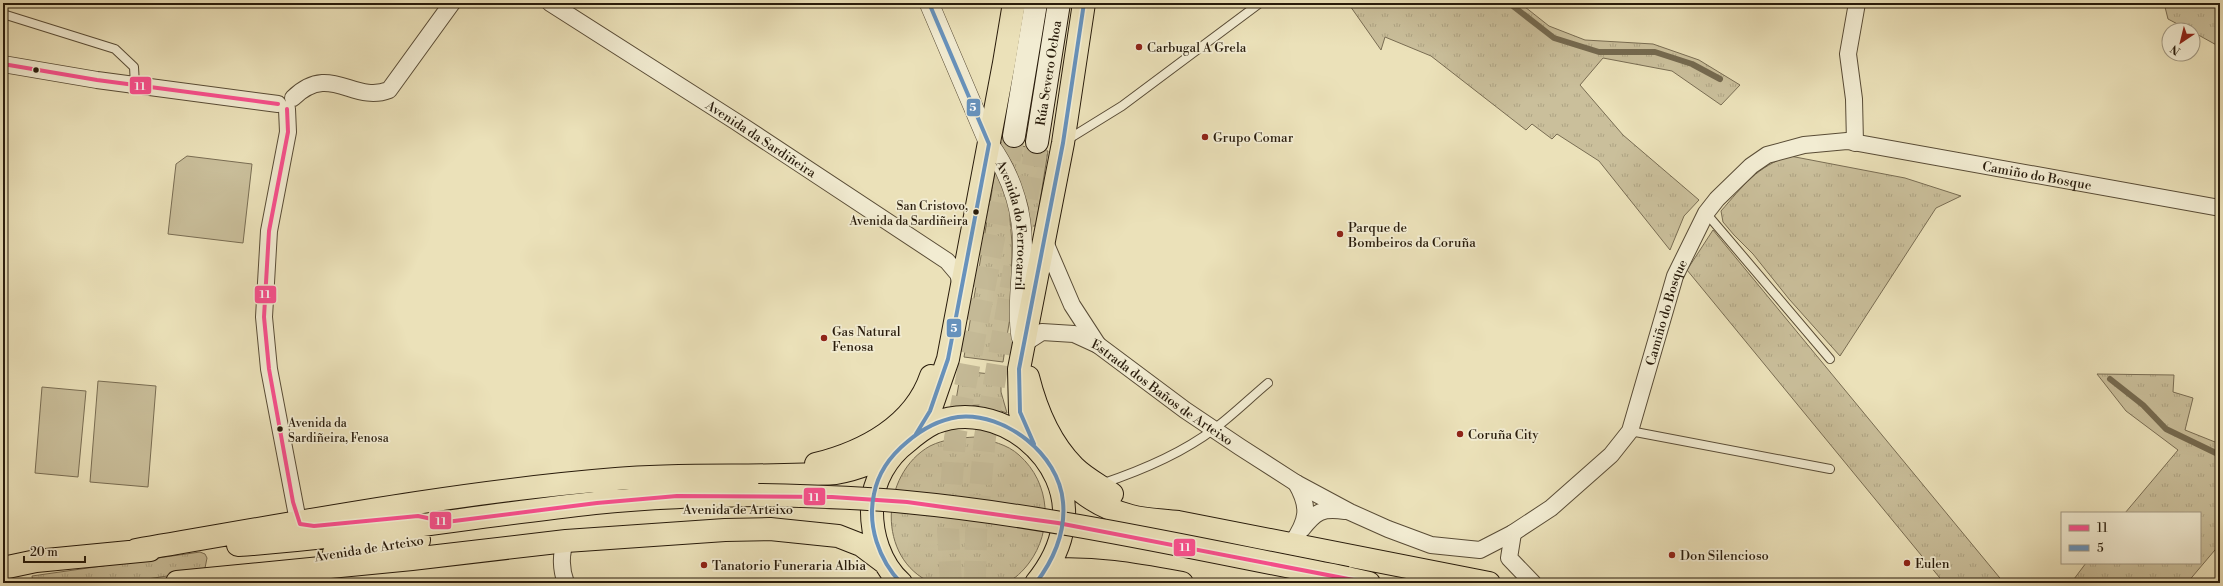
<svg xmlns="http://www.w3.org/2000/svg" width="2223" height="586" viewBox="0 0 2223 586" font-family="'Libre Bodoni',serif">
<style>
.grass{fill:url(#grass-tufts);stroke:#796d53}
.green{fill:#cabf9b;stroke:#796d53}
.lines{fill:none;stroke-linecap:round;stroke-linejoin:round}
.stream{stroke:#756a50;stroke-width:6}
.secondary-tunnel{stroke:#c4b996;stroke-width:22;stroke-dasharray:22 11;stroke-linecap:butt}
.service-casing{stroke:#594c36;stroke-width:10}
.minor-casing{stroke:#594c36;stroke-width:18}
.tertiary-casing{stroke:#594c36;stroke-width:20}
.secondary-casing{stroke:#281b0b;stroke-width:24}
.primary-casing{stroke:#281b0b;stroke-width:24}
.service{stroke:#f2ecd2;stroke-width:8}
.minor{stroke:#f2ecd2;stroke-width:16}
.tertiary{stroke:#f2ecd2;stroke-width:19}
.secondary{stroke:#f2ecd2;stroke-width:22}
.primary{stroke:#ebe1b9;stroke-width:22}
.primary-bridge-casing{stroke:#281b0b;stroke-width:24;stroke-linecap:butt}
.primary-bridge{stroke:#ebe1b9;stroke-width:22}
.bus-1-casing{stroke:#f2ecd2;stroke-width:7}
.bus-2-casing{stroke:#f2ecd2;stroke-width:7}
.bus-1{stroke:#f94f8e;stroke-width:4}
.bus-2{stroke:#6792bc;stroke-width:4}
.poi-dot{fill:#8f2418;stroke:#f2ecd2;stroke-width:1.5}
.bus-dot{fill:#281b0b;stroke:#f2ecd2;stroke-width:1.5}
.labels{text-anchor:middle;stroke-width:3.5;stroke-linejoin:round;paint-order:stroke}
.bus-label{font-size:12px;fill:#281b0b;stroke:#f2ecd2;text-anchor:end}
.poi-label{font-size:13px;fill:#281b0b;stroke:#f2ecd2;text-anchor:start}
.street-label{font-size:13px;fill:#281b0b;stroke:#f2ecd2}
.line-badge{stroke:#f2ecd2;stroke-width:1.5}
.badge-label{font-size:11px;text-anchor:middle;font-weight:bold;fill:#fff}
</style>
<defs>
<pattern id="grass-tufts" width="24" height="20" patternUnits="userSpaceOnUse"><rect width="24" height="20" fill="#cabf9b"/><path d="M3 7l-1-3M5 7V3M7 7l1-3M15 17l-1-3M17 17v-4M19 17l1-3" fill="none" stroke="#aea484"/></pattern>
</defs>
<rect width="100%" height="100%" fill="#ebe1b9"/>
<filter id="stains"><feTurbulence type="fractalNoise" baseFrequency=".005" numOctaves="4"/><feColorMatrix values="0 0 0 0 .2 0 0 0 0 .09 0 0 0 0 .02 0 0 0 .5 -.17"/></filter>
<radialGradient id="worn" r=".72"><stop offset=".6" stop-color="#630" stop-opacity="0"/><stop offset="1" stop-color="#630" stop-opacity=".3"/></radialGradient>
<path class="grass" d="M1348,3h172l29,23 36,14 68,4 46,16 41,25 -19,20 -49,-34 -69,-13 -23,27 43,50 76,65 -15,16 -14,34 -71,-89 -42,-27 -5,5 -20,-15 -6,6 -95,-74 -46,-19 -4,13z
M2164,3h56v44l-27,-15v-2h-4l-21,-11z
M1000,142l48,9 -12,75h-4c-5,-31 -15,-57 -32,-84z
M1790,156l115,22 56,18 -25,12 -96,148 -51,-57 -36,-45 -19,-19 -11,-13 -2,-11c22,-25 36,-45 69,-55z
M995,173l13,24 4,46 -1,68 -8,51 -39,-5z
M1713,230l291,353h-60l-257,-313z
M961,371l40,4v17l6,21 -24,-8 -28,1z
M2097,374l77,1 -1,17 20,6 -8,32 35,14v100l-33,39h-116l15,-20h114v-50h-75l53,-63 -52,-39z
M975,437c16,4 32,7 44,18 32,28 34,76 10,108 -6,8 -14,16 -23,20 -10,3 -60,0 -74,0 -56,-24 -52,-109 -2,-137 14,-7 29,-8 45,-9z
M200,552l5,2 2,4 -2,10 -5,3 -79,12h-88l-1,-7z"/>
<path class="green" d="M187,156l65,8 -9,79 -75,-9 8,-70z
M98,381l58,5 -8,101 -58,-5z
M42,387l44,4 -8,86 -43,-4z"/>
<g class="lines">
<path class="stream" d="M1509,3l45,35 45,14h56l37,12 28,15
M2110,379l33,26 23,24 54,26"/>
<path class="secondary-tunnel" d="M1021,231l16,-89
M951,583l-3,-53 7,-92 59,-302
M975,583l1,-49 9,-97 30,-174"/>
<defs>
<path id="service" d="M3,14l112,35 19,18 1,18
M1067,140l55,-34 138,-103
M1706,213l124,146
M1630,431l200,38
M1101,484c39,-13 80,-30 113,-55 19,-14 36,-31 54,-46"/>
<g id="minor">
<path id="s1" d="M550,3l185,118 212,140 11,13 3,11"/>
<path d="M3,64l94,16 181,24"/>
<path d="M293,98c37,-36 60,6 96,-8l63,-87"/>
<path d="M287,109l1,23 -19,99 -5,86 5,52 29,152"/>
<path d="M1855,143l-1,-44 -6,-45 9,-51"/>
<path d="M1045,242l27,63 26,40"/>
<path id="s2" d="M1022,345l20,-13 32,2 24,11 87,65 55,37 56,36 54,29 38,17 43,16 49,5 33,-17 38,-25 60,-53 19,-24 45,-155 31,-63 11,-14 34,-33 16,-11 37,-10 43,-4 373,67"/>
<path d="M1302,529c14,-18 20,-21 43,-18"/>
<path d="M1513,533l-4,25 24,25"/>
<path d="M1292,543c16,-23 18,-36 4,-60"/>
<path d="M566,583c-5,-13 -6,-29 0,-42"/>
</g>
<g id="tertiary">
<path id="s3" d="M929,3l60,141c24,33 36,73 33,113 -1,27 -5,54 -1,80"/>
</g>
<g id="secondary">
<path d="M1014,136l22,-133"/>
<path id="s4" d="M1037,142l22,-139"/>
</g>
<path id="primary" d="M1028,377c8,32 22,66 46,90 11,11 25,18 38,27
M916,434l14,-23 18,-52 56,-296 10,-60
M1034,444l-14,-32 -1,-43 44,-226 21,-140
M1050,463c24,25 46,44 81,53 15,4 32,4 47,6l311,61
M816,464c48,-12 98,-38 115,-88
M238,545c120,-8 238,-29 357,-42 54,-6 109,-7 163,-8
M136,550c159,-27 319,-58 480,-71 73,-6 147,-1 220,-6 23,-4 40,-12 61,-23
M334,553l85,-13
M3,568l33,-7 114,-11
M1046,570c50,-3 87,4 136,13
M1347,578l22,5
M177,582l235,-23 154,-18 159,-11 45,-1 68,7 23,9 24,18
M901,583c-21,-19 -30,-49 -29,-77 1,-25 15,-49 35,-64 8,-7 17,-14 27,-19 64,-26 140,36 129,103 -3,21 -14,41 -27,57"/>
</defs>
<use href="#service" class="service-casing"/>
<use href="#minor" class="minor-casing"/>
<use href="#tertiary" class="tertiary-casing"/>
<use href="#secondary" class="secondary-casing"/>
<use href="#primary" class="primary-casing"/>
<use href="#service" class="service"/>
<use href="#minor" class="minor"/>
<use href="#tertiary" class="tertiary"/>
<use href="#secondary" class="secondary"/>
<use href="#primary" class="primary"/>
<defs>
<path id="primary-bridge" d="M758,495c50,1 99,2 148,7 148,14 295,48 441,76"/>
</defs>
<use href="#primary-bridge" class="primary-bridge-casing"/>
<use href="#primary-bridge" class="primary-bridge"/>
<defs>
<path id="bus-1" d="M3,64l94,16 181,24
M287,109l1,23 -19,99 -5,86 5,52 24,133 7,22 14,2 104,-10 28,6 151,-19 80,-7 155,1 75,5 151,21 311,60"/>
<path id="bus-2" d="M916,434l14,-23 18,-52 41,-215 -60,-141
M1034,444l-14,-32 -1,-43 44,-226 21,-140
M901,583c-22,-23 -34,-57 -27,-89 4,-21 16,-38 33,-52 15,-13 31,-22 51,-25 47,-5 101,37 105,85 3,31 -9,57 -27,81"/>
</defs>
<use href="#bus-1" class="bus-1-casing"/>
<use href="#bus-2" class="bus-2-casing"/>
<use href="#bus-1" class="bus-1"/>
<use href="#bus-2" class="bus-2"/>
</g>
<g class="poi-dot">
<circle cx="1139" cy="47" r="4"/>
<circle cx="1205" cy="137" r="4"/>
<circle cx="1340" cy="234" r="4"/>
<circle cx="824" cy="338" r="4"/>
<circle cx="1460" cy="434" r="4"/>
<circle cx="1672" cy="555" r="4"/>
<circle cx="1907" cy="563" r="4"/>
<circle cx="704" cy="565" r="4"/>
</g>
<g class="bus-dot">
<circle cx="36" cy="70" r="3.5"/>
<circle cx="976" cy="212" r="3.5"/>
<circle cx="280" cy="429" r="3.5"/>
</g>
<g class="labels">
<g class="bus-label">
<text x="968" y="210">San Cristovo,<tspan x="968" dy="15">Avenida da Sardiñeira</tspan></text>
<text x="288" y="427" text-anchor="start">Avenida da<tspan x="288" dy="15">Sardiñeira, Fenosa</tspan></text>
</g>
<g class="poi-label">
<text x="1147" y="52">Carbugal A Grela</text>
<text x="1213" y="142">Grupo Comar</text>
<text x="1348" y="232">Parque de<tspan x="1348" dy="15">Bombeiros da Coruña</tspan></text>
<text x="832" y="336">Gas Natural<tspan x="832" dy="15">Fenosa</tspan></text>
<text x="1468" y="439">Coruña City</text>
<text x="1680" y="560">Don Silencioso</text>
<text x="1915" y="568">Eulen</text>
<text x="712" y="570">Tanatorio Funeraria Albia</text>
</g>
<g class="street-label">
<text dy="5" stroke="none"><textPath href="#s4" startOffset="70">Rúa Severo Ochoa</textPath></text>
<text dy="5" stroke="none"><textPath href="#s1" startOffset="251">Avenida da Sardiñeira</textPath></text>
<text dy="5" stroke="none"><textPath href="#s2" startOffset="1306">Camiño do Bosque</textPath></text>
<text dy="5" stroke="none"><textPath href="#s3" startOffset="240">Avenida do Ferrocarril</textPath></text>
<text dy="5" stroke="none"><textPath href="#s2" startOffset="839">Camiño do Bosque</textPath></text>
<text dy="5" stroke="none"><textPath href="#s2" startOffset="162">Estrada dos Baños de Arteixo</textPath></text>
<text x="738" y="514">Avenida de Arteixo</text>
<text transform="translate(369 548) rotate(-9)" y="5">Avenida de Arteixo</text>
</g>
</g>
<g class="line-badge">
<rect x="129" y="76" width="23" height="19" rx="4" fill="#f94f8e"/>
<rect x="966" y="98" width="15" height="19" rx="4" fill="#6792bc"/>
<rect x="254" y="285" width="23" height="19" rx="4" fill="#f94f8e"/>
<rect x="946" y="318" width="16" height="20" rx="4" fill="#6792bc"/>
<rect x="803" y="487" width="23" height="19" rx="4" fill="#f94f8e"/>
<rect x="429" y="511" width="23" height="19" rx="4" fill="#f94f8e"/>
<rect x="1173" y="538" width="23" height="19" rx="4" fill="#f94f8e"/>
</g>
<g class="badge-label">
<text x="140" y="90">11</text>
<text x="973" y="111">5</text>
<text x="265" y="298">11</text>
<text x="954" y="332">5</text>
<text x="814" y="501">11</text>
<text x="441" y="525">11</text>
<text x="1185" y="551">11</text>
</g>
<rect width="2223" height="586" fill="none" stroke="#ebe1b9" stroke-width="16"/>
<rect x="4" y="4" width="2215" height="578" fill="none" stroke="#281b0b" stroke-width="2"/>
<rect x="8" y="8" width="2207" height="570" fill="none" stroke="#281b0b"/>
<rect x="2061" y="512" width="140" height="52" fill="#f2ecd2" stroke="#a19882"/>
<rect x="2069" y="525" width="20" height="6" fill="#f94f8e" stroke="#a19882"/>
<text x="2097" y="532" font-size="12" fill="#281b0b">11</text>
<rect x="2069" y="545" width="20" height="6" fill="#6792bc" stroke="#a19882"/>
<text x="2097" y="552" font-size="12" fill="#281b0b">5</text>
<g transform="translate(2181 42) rotate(215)"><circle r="19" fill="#f2ecd2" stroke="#a19882"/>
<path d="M0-3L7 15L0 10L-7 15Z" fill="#8f2418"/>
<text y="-6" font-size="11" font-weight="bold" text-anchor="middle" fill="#281b0b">N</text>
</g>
<path d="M24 556v6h61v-6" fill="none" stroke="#281b0b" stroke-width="2"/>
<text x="30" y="556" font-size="12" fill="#281b0b" stroke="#f2ecd2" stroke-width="3" paint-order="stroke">20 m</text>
<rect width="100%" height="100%" filter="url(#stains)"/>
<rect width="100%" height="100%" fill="url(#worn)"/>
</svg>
